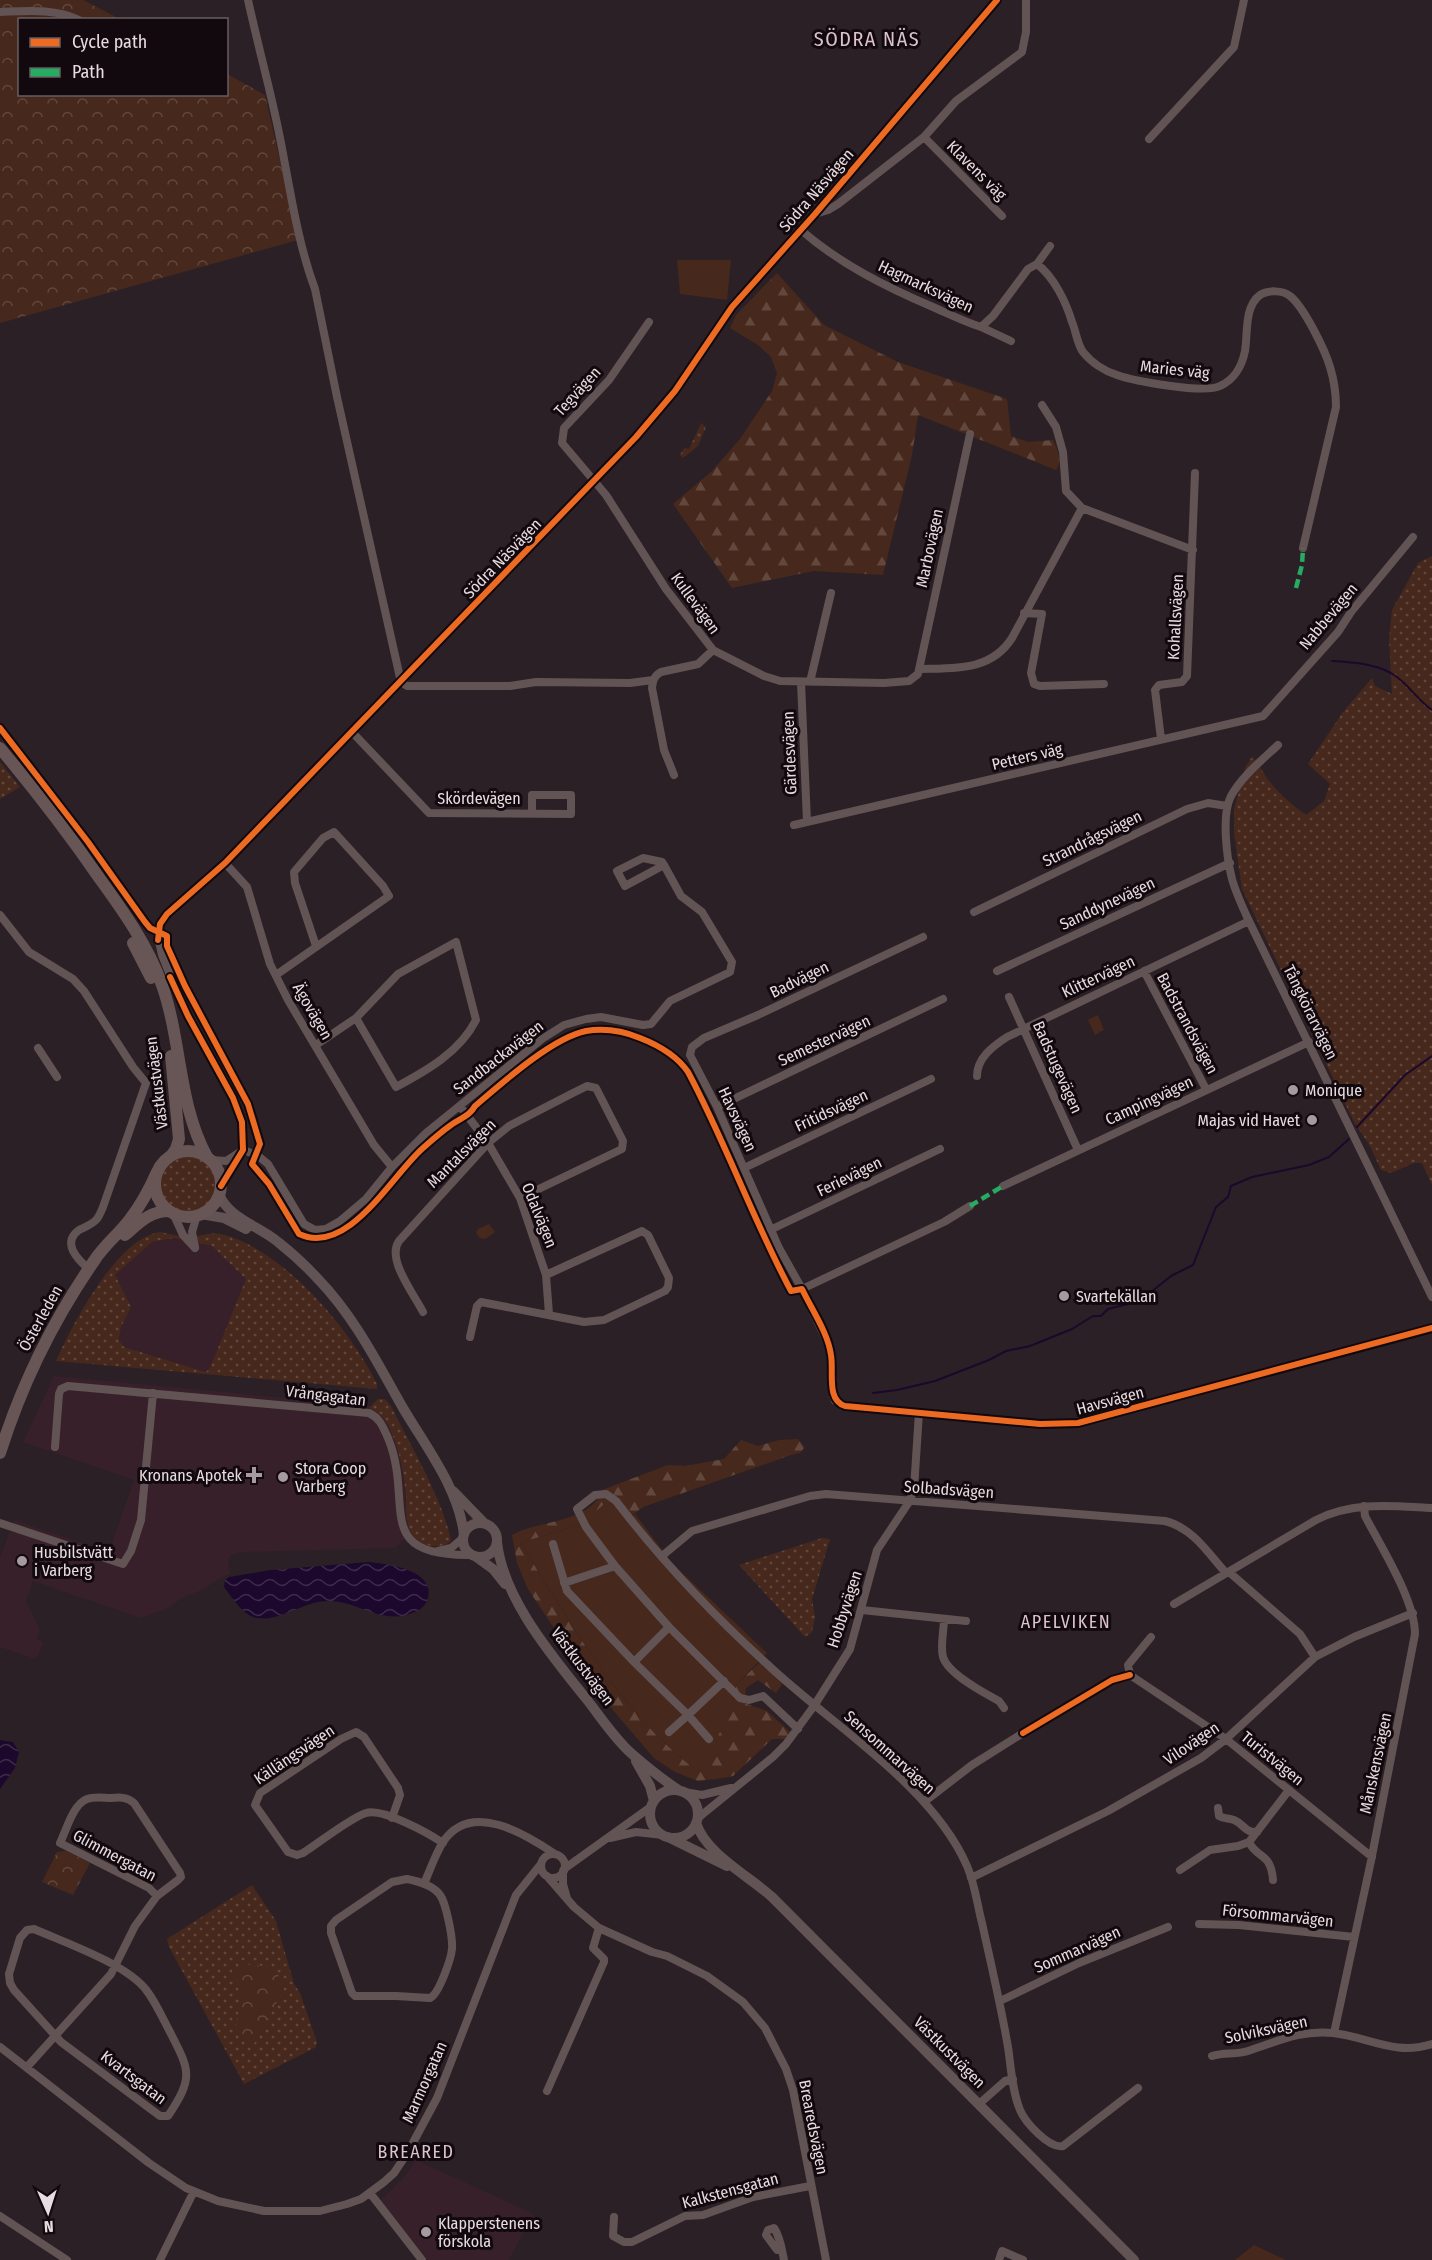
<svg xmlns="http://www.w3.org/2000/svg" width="1432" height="2260" viewBox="0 0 1432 2260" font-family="'Fira Sans Condensed',sans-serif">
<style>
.built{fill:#372029}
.grass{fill:url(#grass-dots);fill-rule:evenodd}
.forest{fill:url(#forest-firs)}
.park{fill:url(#park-crowns)}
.garden{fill:#47281c}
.water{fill:url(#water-waves)}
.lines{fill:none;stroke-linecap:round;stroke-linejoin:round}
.stream{stroke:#1c082d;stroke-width:2}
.minor{stroke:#625455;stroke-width:8}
.tertiary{stroke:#625455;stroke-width:10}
.secondary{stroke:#685657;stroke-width:12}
.quiet{stroke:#26ab63;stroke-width:4.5;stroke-dasharray:9 4.5;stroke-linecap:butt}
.cycleway-casing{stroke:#11090d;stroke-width:10}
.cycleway{stroke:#ed6a23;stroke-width:6}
.poi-dot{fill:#a69a9f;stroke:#11090d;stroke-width:2}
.labels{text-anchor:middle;stroke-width:6;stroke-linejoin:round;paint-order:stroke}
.street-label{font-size:16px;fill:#e9dce0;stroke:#11090d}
.poi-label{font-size:16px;fill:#e9dce0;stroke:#11090d;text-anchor:start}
.neighbourhood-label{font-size:18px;letter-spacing:1.5px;fill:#dcc2cc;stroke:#11090d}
.quarter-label{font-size:20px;letter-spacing:1.5px;fill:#dcc2cc;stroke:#11090d}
</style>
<defs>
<pattern id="grass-dots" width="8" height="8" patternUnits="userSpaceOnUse" patternTransform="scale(1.5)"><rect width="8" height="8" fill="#47281c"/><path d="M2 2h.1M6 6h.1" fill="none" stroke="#62473d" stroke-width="1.8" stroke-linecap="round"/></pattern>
<pattern id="forest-firs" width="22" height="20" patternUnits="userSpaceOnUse" patternTransform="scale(1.5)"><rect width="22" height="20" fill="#47281c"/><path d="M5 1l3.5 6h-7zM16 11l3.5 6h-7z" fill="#62473d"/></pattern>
<pattern id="park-crowns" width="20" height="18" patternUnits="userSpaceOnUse" patternTransform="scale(1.5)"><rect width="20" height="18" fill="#47281c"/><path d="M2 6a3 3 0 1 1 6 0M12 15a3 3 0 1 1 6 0" fill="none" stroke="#62473d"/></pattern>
<pattern id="water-waves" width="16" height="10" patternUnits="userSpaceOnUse" patternTransform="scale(1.5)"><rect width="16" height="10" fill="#1c082d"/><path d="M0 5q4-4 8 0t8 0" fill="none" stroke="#3d2b4b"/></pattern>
</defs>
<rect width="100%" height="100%" fill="#2b2025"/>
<path class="built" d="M174,1238l38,8 34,33 -36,90 -4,3 -82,-25 -5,-7 2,-13 10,-20 -16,-32 37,-33z
M54,1376l317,30 -2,2 8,3 9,9 15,36 7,66 3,11 -16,15 -154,4 -10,3 -3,5 2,14 -8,3 -20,13 -20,8 -14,10 -27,10 -108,-37 -7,20 14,29 -3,9 6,3 -5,14 -6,2 -32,-11v-89l14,-38 95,32 25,-72 -111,-38z
M416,2160l118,54 -25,46h-81l-48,-59 25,-25z"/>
<path class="grass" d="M701,423l5,4 -8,19 -15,12 -3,-3 4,-7 5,1z
M1432,556v629l-10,-22h-8l-23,10 -10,-3 -11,-24 -16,-24 -112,-233 -8,-56v-24l12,-43 6,-9c7,7 9,12 14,20 10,14 26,28 40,38l18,-14 6,-17 -22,-20 35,-52 29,-34 3,8 17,8 -3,-55 3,-29 26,-47z
M0,762l20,25 -20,12z
M160 1184a28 28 0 1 1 56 0a28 28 0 1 1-56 0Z
M161,1232c12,3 25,6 37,4 10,-2 16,-4 27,-1 60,17 125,94 152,149v5l-321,-28c16,-36 62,-125 105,-129zM174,1238l38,8 34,33 -36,89 -4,4 -82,-25 -5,-7 2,-13 10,-20 -16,-32 37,-33z
M378,1399h7l6,7c19,39 52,93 60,135 -13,11 -36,4 -42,-12 -3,-10 -3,-22 -3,-32 -2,-23 -5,-42 -14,-63 -5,-13 -10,-21 -23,-26z
M822,1538l8,1 -18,60 3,18 -3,15 -7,5 -66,-72z
M252,1885l24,36 18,63 6,9 17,49 -1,5 -72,37 -75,-137 -2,-8z"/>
<path class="forest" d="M777,273l47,52 74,37 109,37 4,37 17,6 25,-2c4,10 10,20 3,30l-138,-55 -6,40 -29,120 -69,-4 -82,17 -59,-84 39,-33 28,-32 32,-48 5,-18 -6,-16 -13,-12 -28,-17 6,-13z
M798,1439l7,8 -5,6 -9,2 -148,52 -17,13 -45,4 -60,19c49,80 102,173 178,229l29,-57 4,-19 5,-12 24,-23 21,23 -6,9 -18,-13 -12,8 -2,15 23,8 24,22 -6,6h-13l-39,37 -10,2 -25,3 -23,-9 -21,-14 -60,-70 -66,-99 -11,-26 -5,-28c26,-15 80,-12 90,-45l66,-25 17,1 39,-7 17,-19 17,6 21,-6z"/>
<path class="park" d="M0,0h83l37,19 -100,1v74h206l1,-20 38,21 33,145 -298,83z
M489,1224l6,8 -10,7 -5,-1 -4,-5 2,-4z
M66,1851l24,12 -17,32 -31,-13 15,-30z
M243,1964l32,3 9,22 -30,55 -11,-3 -8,-9c4,-27 10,-33 -3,-60l2,-5z"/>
<path class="garden" d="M677,260h54l-4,40 -47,-6z
M1098,1015l6,15 -9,5 -7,-15z
M609,1500l17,20 9,-6 37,49 95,90 -30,31 -5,12 2,7 -34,70c-78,-58 -129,-149 -179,-230l60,-19z
M1254,2245l32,15h-51z"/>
<path class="water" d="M369,1562c20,2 66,8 59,36 -1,5 -6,11 -11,13 -33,16 -55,-8 -85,-10 -27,-2 -50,21 -75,17 -14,-2 -25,-21 -33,-31l1,-7 4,-3 42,-7z
M0,1740l13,2 6,10 -4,16 -15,21z"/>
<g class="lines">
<path class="stream" d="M1332,661c21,1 48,3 65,16 13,10 22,24 35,33
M1357,1127l48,-52 27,-19
M873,1393l24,-3 38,-9 54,-21 17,-9 24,-5 42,-17 21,-13h8l7,-7 32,-8 31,-25 22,-11 23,-58 12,-10 3,-11 21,-9 57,-12 20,-8 20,-18"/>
<path class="minor" d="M248,0c10,46 23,92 32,138 10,50 17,103 35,151l22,108 64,285 6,4h103l26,-4 94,1 23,-3
M0,12c26,-1 55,-4 79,8
M924,137l32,-36 66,-49 4,-20v-32
M1149,139l85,-92 10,-47
M815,214l13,-4 10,-6 86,-67 78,79
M801,230c39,34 85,57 132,77 16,7 32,15 48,20l12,-11 35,-47 9,-5 13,-18
M1037,264c17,13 29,38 35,58 4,9 5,22 11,30 8,10 21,19 34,23 17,6 87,19 103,11 14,-6 22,-20 25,-35 3,-18 -1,-44 15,-56 7,-5 23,-5 30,1 14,11 35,54 40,71 4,13 6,26 6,40l-33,141
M649,322l-40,58 -45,48 -2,15 44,52 60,94 47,61 51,26 16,5 104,2 25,-2 9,-7 52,-240
M981,327l30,14
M1082,508l111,42
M1024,613l18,1 -11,59 3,11 6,2 64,-2
M921,669c34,-1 70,2 91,-31l70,-130 -16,-17 -3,-39 -7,-25 -14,-22
M801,682l6,140
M810,682l21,-89
M352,732l77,81 142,1v-19h-39v18
M1161,739l-6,-49 4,-5 23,-3 5,-6 8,-203
M1278,745c-16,15 -36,31 -47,51 -10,19 -4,63 1,83 4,14 10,27 16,40l184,378
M674,775l-10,-25 -12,-62c1,-8 2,-12 9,-16l37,-8 15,-14
M794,825l469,-109 75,-84 13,-20 62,-75
M225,863l22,24 23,77 18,36 86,145 18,22
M974,912l213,-103 21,-6 19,3
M0,915l29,37 44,27 11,12 49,76 13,16 -43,124c-2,5 -4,10 -7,13 -5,5 -11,7 -17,10 -18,13 -1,30 10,39
M923,937l-165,78 -54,23 -12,9 -2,8 27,52 62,141 23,41 23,48 6,15 2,43 2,6 10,5 195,18 38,-1 354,-95
M997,971l233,-108
M1144,971l62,118
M276,975l113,-79 -6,-10 -49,-54 -11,6 -29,34 1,11 21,63
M1009,997l69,153
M316,1045l40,-27 42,-44 58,-32 20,78c-16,32 -50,51 -80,67l-40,-69
M38,1048l19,29
M977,1076c0,-18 16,-30 30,-39l242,-116
M460,1106l28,37 32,55 26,77 3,39
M717,1107l226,-108
M243,1150l14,5 11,9 36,60 11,6 11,-1 14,-8 26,-22 26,-32 34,-34 116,-94 22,-14 22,-6 15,-2 42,8 8,-1 19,-23 60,-29 2,-10 -30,-50 -21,-16 -17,-31 -2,-3 -19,-4 -26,13 8,15 39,-21
M211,1160l15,1 14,-9
M744,1168l187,-89
M221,1186l22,-36 -1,-28 -9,-24 -53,-98 -18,-45 -5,-23 3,-8 7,-10 58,-51 411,-426 39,-46 57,-84 83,-93 182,-214
M1003,1186l306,-144
M173,1213l10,22 12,13
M770,1230l170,-81
M195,1247l-3,-15 5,-17
M802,1289l142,-67 26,-16
M423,1312c-9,-18 -37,-53 -24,-71l89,-98 21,-17 62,-32 16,-8 9,2 27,53 -1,8 -102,49
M470,1337l7,-31 4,-4 103,20 20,-2 61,-29 3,-4 1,-9 -21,-43 -6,-4 -96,44
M55,1447l4,-53 2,-5 7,-3 301,27c11,5 14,14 19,25 27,65 -18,119 84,117
M0,1523l123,41 8,-13 10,-31 12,-127
M553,1544l14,47 67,71 54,53 36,-34
M438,1551l13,-3 12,-10
M662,1556l30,-25 118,-35 16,-2 339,27c28,7 43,32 61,52
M1229,1572l71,62 15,23
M564,1583l51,-17
M1174,1604l142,-84c37,-19 76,-14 116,-12
M862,1610l104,11
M944,1619c0,11 -4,27 -1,38 5,17 41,36 56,44l5,7
M1151,1637l-23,28 2,10 96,64 146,118
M634,1662l35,-35
M798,1729l-35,-33 -14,4 -9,-2 -71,-71 -54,-61 -29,-39 -9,-18 18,-14 11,-1 10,7c45,59 96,113 151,163 63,60 165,121 200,202 8,18 10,38 15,57 9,41 19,83 26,124 3,20 4,44 12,63 5,12 29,39 43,36l75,-58
M669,1732l19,-17 21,24
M684,1792l18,3 29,-7
M924,1802l48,-37 51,-32
M1218,1808l1,8c5,3 9,2 15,4 10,4 11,13 23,12
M392,1818l8,-23 -2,-7 -34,-51 -8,-5 -15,7 -81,54 -5,12 33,47 9,3 6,-2c16,-10 47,-35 63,-40 17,-5 62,20 77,30
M698,1818l75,-61 13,-13 28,-38 36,-57 27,-99 32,-48 5,-13 5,-77
M610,1838l26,-6 27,3
M1249,1842c8,17 22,10 24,38
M541 1866a12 12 0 1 1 24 0a12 12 0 1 1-24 0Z
M564,1869l88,-63
M1180,1870l30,-20 28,-4 11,-4 40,-52
M563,1871v13l4,14
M547,1876l27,31 25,21 53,24 15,4 40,20 36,26 22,26 21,41 7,21 33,170
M971,1878l137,-67 93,-53 25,-19 89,-82 39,-20 59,-24
M407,1879c10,2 26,6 33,16 6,8 13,43 12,54 -1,10 -13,45 -22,49l-34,-2h-41l-3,-3 -21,-60v-7l5,-6 56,-38z
M424,1884c6,-14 11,-29 19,-42 28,-42 82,-8 112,12
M1199,1924l40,1 115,12
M34,1929c32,14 93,35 113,62 9,12 16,28 23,41 20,39 24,45 -2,84h-8l-99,-74 -47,-52 -4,-7 -1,-9 11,-36 7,-8z
M1000,2001l79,-38 89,-36
M1334,2033l37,-172 44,-227c0,-34 -34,-87 -50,-118l-1,-10
M0,2047l149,116 37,25 32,13 46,10h56l27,-7 14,-5 23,-17 10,-9 14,-21 29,-54 79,-203 25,-31
M1212,2056c12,-4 24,-1 36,-5 31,-10 51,-21 85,-18 36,4 62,23 99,11
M27,2067l84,-93 24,-48 22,-30 -8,-8 -89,-45c6,-12 13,-39 27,-44 8,-3 17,-1 24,-1 9,-1 16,-1 23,5l46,70 1,4 -3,3 -21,16
M547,2091l57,-129v-3l-11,-11 6,-20
M979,2104l26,-23 8,-2
M370,2193l52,67
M0,2216l67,44
M614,2217l-1,19 11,6h8l53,-26 18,-1 50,-18 57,-11
M781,2249l-4,1 -11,-15 2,-5 6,-2c6,8 8,22 10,32
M160,2260l34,-69
M999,2260l3,-9 21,9"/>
<path class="tertiary" d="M219,1194c9,24 40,32 59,48 14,11 28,24 40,37 36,37 60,85 85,129 23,39 56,81 61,127
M201,1214l23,4 22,11
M453,1491l31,32
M463 1540a17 17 0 1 1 34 0a17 17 0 1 1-34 0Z
M497,1542c6,57 56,115 91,159 14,18 27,38 44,53 15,13 31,26 48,37
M475,1556l18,13 12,15
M636,1761l14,25 4,15
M650 1814a24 24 0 1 1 48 0a24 24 0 1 1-48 0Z
M696,1823c10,31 53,53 76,74l362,363
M668,1837l59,29"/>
<path class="secondary" d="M0,748c35,42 69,86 100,131 24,33 48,67 62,106 20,57 16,119 45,172
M133,943l18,35
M155 1184a33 33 0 1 1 66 0a33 33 0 1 1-66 0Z
M171,1156l5,-7 3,-10 -8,-83
M125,1235c14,-12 25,-24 44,-24
M0,1453c22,-70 52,-131 94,-192 10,-16 25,-27 36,-42 11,-14 20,-31 27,-47"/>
<path class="quiet" d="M1296,588l6,-23 1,-17
M970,1206l33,-20"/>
<defs>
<path id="cycleway" d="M0,728l88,114 57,80 5,6 17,8v10l18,40 63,118 12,40 -8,20 17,20 30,50c49,23 93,-59 124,-86 9,-8 18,-16 28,-23 9,-7 18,-8 24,-19 27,-23 77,-68 111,-75 19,-3 37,0 54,7 18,7 37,18 48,34 38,71 65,148 103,219l11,-2c10,21 26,44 29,66 3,17 -5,45 14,51l195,18 38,-1 354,-95
M158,940l2,-16 7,-10 58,-51 411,-426 39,-46 57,-84 83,-93 182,-214
M170,977l18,39 45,82 9,24 1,28 -22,36
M1023,1733l89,-53 18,-5"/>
</defs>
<use href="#cycleway" class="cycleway-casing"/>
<use href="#cycleway" class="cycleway"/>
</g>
<g class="poi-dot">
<circle cx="1293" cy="1090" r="6"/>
<circle cx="1312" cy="1120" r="6"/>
<circle cx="1064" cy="1296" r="6"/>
<path d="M251 1466h6v6h6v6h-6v6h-6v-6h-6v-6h6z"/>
<circle cx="283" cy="1477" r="6"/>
<circle cx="22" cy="1561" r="6"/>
<circle cx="426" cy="2232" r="6"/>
</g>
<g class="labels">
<g class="street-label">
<text transform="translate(977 170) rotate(45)" y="6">Klavens väg</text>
<text transform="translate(816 190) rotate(-49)" y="6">Södra Näsvägen</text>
<text transform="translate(926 286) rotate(25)" y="6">Hagmarksvägen</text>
<text transform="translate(1175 369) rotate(6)" y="6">Maries väg</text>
<text transform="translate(577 391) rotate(-48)" y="6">Tegvägen</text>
<text transform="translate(929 548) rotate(-78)" y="6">Marbovägen</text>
<text transform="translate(502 558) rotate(-46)" y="6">Södra Näsvägen</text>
<text transform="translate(696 603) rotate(54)" y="6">Kullevägen</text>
<text transform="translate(1328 616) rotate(-50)" y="6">Nabbevägen</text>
<text transform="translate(1175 617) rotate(-87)" y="6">Kohallsvägen</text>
<text transform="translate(789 753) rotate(-92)" y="6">Gärdesvägen</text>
<text transform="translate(1027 756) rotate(-13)" y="6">Petters väg</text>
<text x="479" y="804">Skördevägen</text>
<text transform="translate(1092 838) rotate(-26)" y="6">Strandrågsvägen</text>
<text transform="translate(1107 903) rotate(-25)" y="6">Sanddynevägen</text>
<text transform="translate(1098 976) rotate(-25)" y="6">Klittervägen</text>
<text transform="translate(799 979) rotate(-26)" y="6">Badvägen</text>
<text transform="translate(313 1011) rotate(60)" y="6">Ägovägen</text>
<text transform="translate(1311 1012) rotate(64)" y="6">Tångkörarvägen</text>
<text transform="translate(1188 1023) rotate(62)" y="6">Badstrandsvägen</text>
<text transform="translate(824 1040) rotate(-25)" y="6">Semestervägen</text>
<text transform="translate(498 1057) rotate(-38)" y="6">Sandbackavägen</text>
<text transform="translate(1058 1067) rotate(66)" y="6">Badstugevägen</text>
<text transform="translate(156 1083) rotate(-97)" y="6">Västkustvägen</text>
<text transform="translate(1149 1100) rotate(-25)" y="6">Campingvägen</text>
<text transform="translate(831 1110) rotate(-25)" y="6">Fritidsvägen</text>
<text transform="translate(738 1119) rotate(65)" y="6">Havsvägen</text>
<text transform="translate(461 1153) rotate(-45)" y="6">Mantalsvägen</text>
<text transform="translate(849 1176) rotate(-26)" y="6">Ferievägen</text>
<text transform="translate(540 1215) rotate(68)" y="6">Odalvägen</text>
<text transform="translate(40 1318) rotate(-61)" y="6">Österleden</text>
<text transform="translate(326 1395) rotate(7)" y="6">Vrångagatan</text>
<text transform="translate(1110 1400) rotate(-15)" y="6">Havsvägen</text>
<text transform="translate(949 1489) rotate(4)" y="6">Solbadsvägen</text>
<text transform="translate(844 1609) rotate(-72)" y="6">Hobbyvägen</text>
<text transform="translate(583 1666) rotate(53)" y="6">Västkustvägen</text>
<text transform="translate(1191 1743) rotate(-34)" y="6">Vilovägen</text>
<text transform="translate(890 1752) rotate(42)" y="6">Sensommarvägen</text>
<text transform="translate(294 1754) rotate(-34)" y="6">Källängsvägen</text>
<text transform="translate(1273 1758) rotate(39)" y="6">Turistvägen</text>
<text transform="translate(1375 1763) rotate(-78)" y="6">Månskensvägen</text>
<text transform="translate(115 1855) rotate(28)" y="6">Glimmergatan</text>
<text transform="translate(1278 1915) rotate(6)" y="6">Försommarvägen</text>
<text transform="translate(1077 1949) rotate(-24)" y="6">Sommarvägen</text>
<text transform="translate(1266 2029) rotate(-12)" y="6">Solviksvägen</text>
<text transform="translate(950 2052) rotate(45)" y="6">Västkustvägen</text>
<text transform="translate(134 2077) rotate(37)" y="6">Kvartsgatan</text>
<text transform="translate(424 2082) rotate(-66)" y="6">Marmorgatan</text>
<text transform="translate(814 2127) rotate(79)" y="6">Brearedsvägen</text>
<text transform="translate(730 2190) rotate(-15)" y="6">Kalkstensgatan</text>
</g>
<g class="poi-label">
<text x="1305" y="1096">Monique</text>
<text x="1300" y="1126" text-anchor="end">Majas vid Havet</text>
<text x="1076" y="1302">Svartekällan</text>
<text x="295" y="1474">Stora Coop<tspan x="295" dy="18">Varberg</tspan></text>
<text x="242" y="1481" text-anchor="end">Kronans Apotek</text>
<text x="34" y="1558">Husbilstvätt<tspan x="34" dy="18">i Varberg</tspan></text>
<text x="438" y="2229">Klapperstenens<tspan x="438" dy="18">förskola</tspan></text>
</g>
<g class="neighbourhood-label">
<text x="1066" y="1628">APELVIKEN</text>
<text x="416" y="2158">BREARED</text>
</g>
<g class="quarter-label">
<text x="867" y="46">SÖDRA NÄS</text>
</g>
</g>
<rect x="18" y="18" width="210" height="78" fill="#11090d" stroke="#675d61" stroke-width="1.5"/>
<rect x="30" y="38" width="30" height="9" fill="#ed6a23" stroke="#675d61" stroke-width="1.5"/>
<text x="72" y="48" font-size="18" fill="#e9dce0">Cycle path</text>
<rect x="30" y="68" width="30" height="9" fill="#26ab63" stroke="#675d61" stroke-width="1.5"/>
<text x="72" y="78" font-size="18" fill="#e9dce0">Path</text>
<g transform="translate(48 2212) rotate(177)" stroke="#11090d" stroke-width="4.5" paint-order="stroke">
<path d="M0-4.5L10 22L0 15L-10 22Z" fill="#e9dce0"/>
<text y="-9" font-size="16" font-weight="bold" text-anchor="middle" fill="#e9dce0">N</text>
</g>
</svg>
